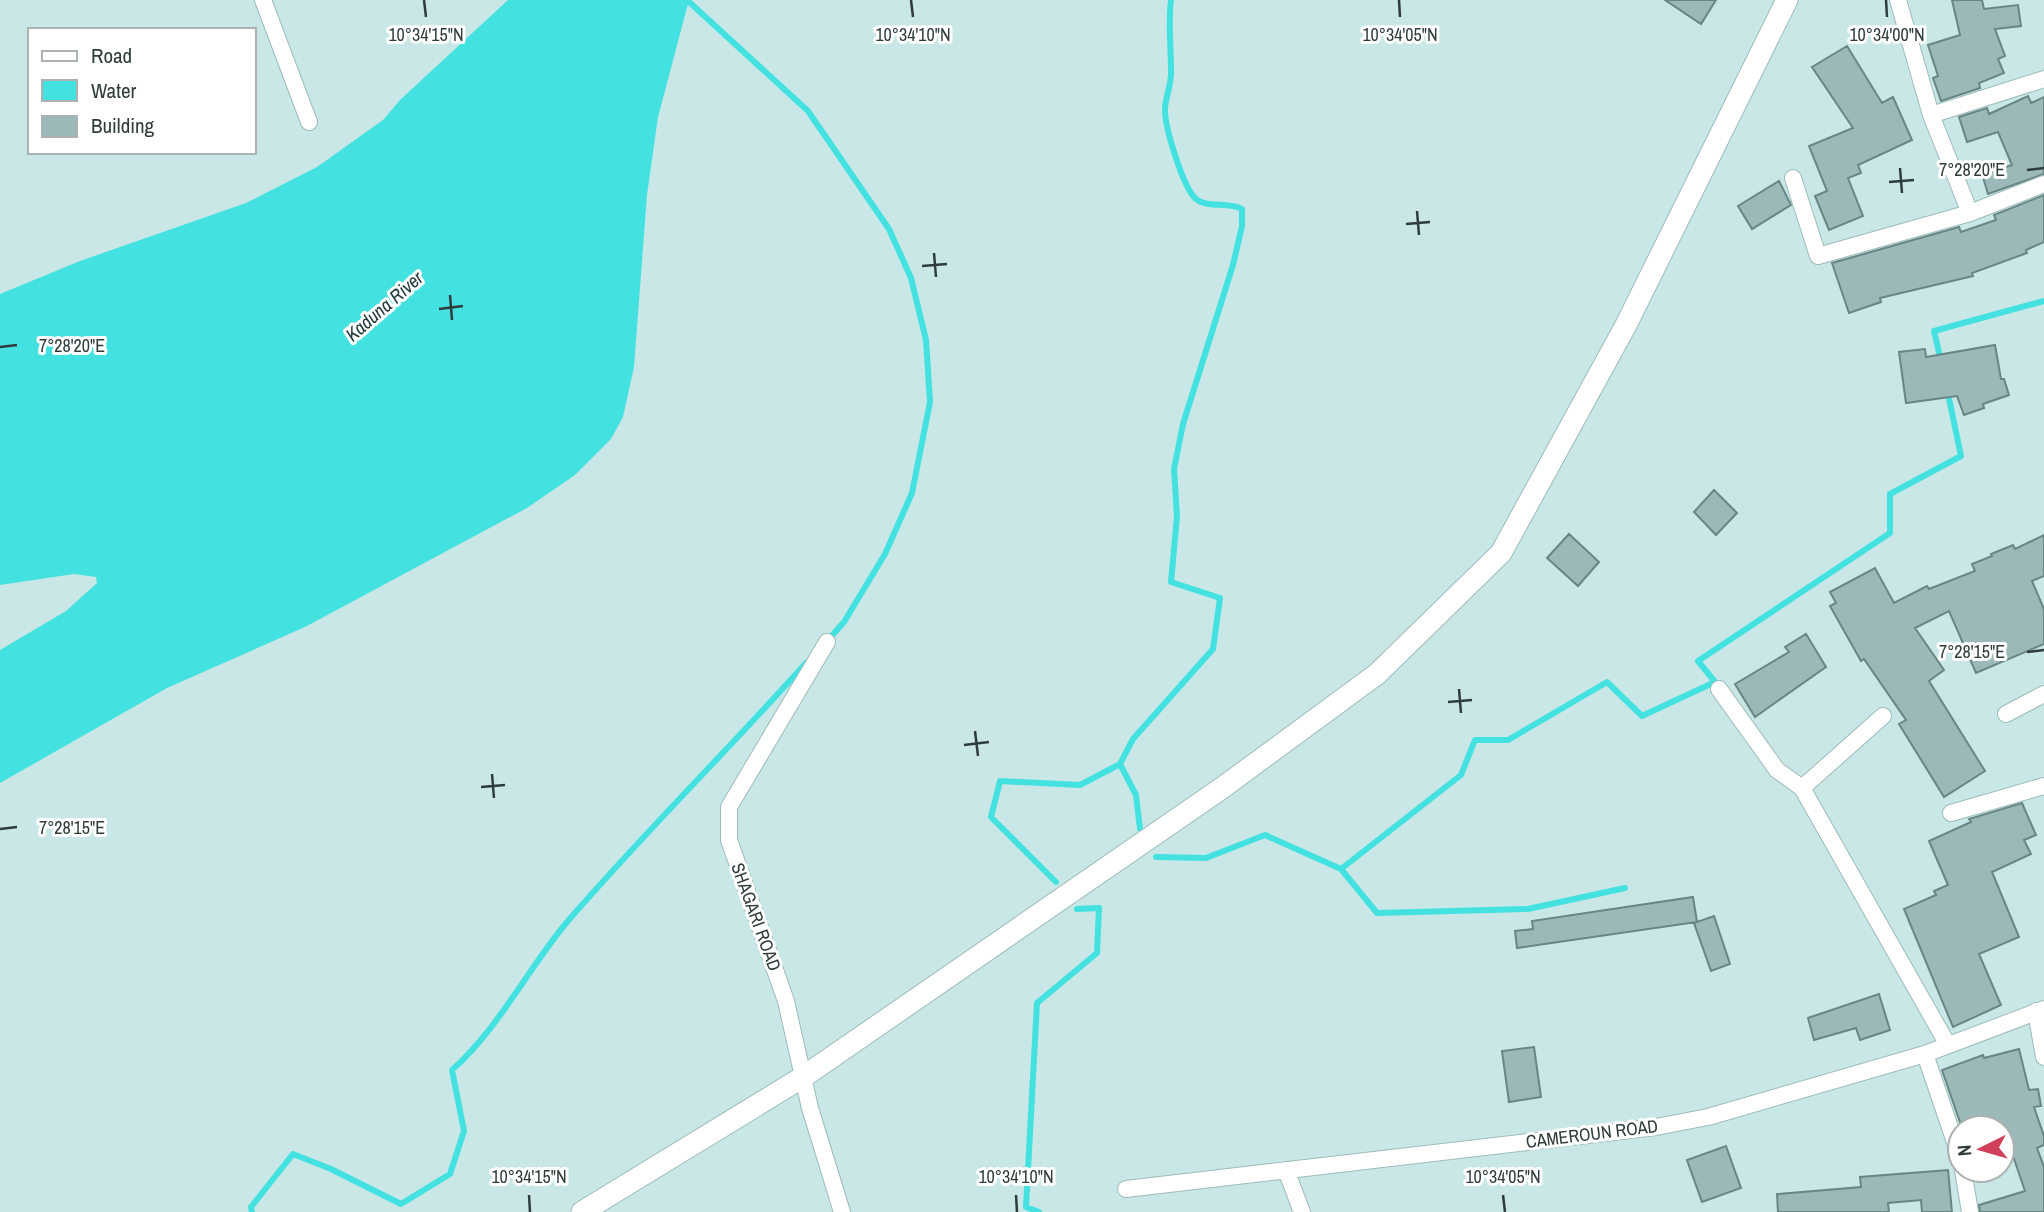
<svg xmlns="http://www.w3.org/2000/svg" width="2044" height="1212" viewBox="0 0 2044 1212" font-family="'Archivo Narrow',sans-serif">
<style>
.water{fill:#43e2e0}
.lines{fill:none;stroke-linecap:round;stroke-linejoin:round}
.stream{stroke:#43e2e0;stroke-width:6}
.building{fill:#9ab9b8;stroke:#698685;stroke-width:2}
.minor-casing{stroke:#9dbbba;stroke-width:18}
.tertiary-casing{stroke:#9dbbba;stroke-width:23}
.minor{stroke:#fff;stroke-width:16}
.tertiary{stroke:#fff;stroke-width:21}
.ticks{fill:none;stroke:#2f3c3c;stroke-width:2.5}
.labels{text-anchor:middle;stroke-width:6;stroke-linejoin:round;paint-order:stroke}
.street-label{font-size:18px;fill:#2f3c3c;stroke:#fff}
.water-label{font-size:19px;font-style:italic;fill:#213b3a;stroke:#fff}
.ticks-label{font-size:18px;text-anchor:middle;fill:#2f3c3c;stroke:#fff;stroke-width:6;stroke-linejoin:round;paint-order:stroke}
</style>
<rect width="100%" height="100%" fill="#c8e7e6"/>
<path class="water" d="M508,0h181l-31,117 -11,78 -13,172 -11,50 -12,22 -36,36 -48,33 -222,119 -138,61 -167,95v-133l66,-39 31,-28 -1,-6 -22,-3 -74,11v-291l80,-33 166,-58 71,-36 66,-47 17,-20z"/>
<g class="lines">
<path class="stream" d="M687,0l121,111 81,118 22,49 15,62 4,62 -18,91 -27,61 -41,68 -16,18
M1941,361l-7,-30 110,-30
M1120,764l16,31 4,34
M1156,857l50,1 59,-23 76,34 36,44 151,-4 97,-21
M1341,869l120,-94 14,-35h33l99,-58 35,34 73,-34 -17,-21 192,-128v-39l71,-38 -14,-67
M1056,882l-65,-65 9,-36 80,4 40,-21 13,-25 80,-90 7,-51 -49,-16 6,-66 -3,-47 9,-45 50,-159 9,-39v-17c-14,-8 -34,0 -46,-10 -13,-11 -32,-74 -31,-91 1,-13 7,-25 6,-38 0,-23 -3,-46 0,-70
M252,1212l-1,-5 42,-53 38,15 70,35 49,-30 14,-43 -12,-61c47,-42 75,-100 115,-148 77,-89 160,-171 239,-259
M1039,1212l-13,-5 11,-204 60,-50 2,-45 -22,1"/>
</g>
<path class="building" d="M1665,0h51l-15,24z
M1952,0h30l2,9 34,-4 3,21 -26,3 10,27 -7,3 6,14 -25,10 1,5 -39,13 -8,-23 5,-2 -10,-31 32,-10z
M1847,46l35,57 11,-6 19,43 -54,25 3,8 -13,5 15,38 -34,14 -14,-34 12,-5 -18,-45 44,-18 -41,-61z
M2028,96l3,7 13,-6v77l-56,20 -6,-20 30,-9 -14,-33 -31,10 -8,-25 28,-9 2,6z
M1779,181l12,24 -39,24 -14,-23z
M2044,195v47l-18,8 1,3 -55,20 1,3 -93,22 1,4 -32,11 -17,-50 127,-36 2,5 35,-12 -2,-5z
M1995,345l6,34h3l5,16 -26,9 1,4 -20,7 -7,-19 -51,7 -7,-51 26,-3 1,8z
M1714,490l23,23 -21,22 -22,-23z
M1569,534l30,28 -21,24 -31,-28z
M2044,535v41l-12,5 12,28v35l-68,29 -27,-62 -34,17 29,42 -15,11 56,90 -41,26 -45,-73 7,-4 -42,-61 -3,2 -31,-55 6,-3 -6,-11 45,-24 19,35 33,-17 2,3 46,-18 -3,-7 20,-8 -1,-2 22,-9 2,4z
M1806,634l20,33 -71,50 -20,-33 54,-32 -4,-5z
M2022,803l14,32 -12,5 7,14 -39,18 27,65 -40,17 22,51 -48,22 -49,-118 32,-14 -2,-4 14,-6 -19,-44 42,-19 -2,-3z
M1693,897l4,25 -180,26 -2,-17 18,-2 -1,-8z
M1714,916l16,48 -19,7 -17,-48z
M1879,994l11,36 -30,10 -4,-12 -42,12 -6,-22z
M1534,1047l7,50 -32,5 -7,-51z
M2019,1049l10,41 9,-1 3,17 -7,1 10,29v9l-7,3 7,19v45h-64l-1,-7 46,-14 -12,-35 -11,4v-32h-11l-3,-10 -26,10 -20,-58 41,-15 1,3z
M1726,1146l15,42 -39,14 -15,-42z
M1948,1170l4,42h-30l-1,-12 -33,3 1,9h-111l-1,-18 84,-7 -1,-10z"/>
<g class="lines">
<defs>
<path id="minor" d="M263,0l46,122
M1898,0l33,115 39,98
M1931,115l113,-36
M1793,178l25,78 152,-43 74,-29
M827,642l-98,165v33l57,161 24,107 32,104
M1719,689l58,81 25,18 146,257
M2006,714l38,-20
M1802,788l81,-72
M1951,813l93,-27
M2036,1011l8,46
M1925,1054l35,103
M1286,1170l16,42
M1963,1170l7,42
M1126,1189l530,-62 52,-10 217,-63 119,-45"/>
<path id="tertiary" d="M582,1212l221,-135 419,-289 155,-114 124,-121 125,-228 161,-325"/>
</defs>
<use href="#minor" class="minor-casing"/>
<use href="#tertiary" class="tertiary-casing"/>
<use href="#minor" class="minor"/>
<use href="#tertiary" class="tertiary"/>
</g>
<path class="ticks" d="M424,0l2,17M911,0l2,17M1399,0l1,17M1886,0l1,17M1900,168l2,25M2027,170l17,-2M1889,182l25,-2M1417,211l2,24M1406,224l24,-2M934,253l2,24M922,266l25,-2M450,295l2,25M439,309l24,-3M0,347l17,-2M2027,652l17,-2M1459,689l2,24M1448,702l24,-2M975,731l3,25M964,745l25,-3M492,774l2,24M481,787l24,-2M0,829l17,-2M529,1195l1,17M1016,1195l1,17M1503,1195l2,17"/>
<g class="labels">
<g class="street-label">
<text transform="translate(756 917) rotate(70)" y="6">SHAGARI ROAD</text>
<text transform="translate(1592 1134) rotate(-7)" y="6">CAMEROUN ROAD</text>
</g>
<g class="water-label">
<text transform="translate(384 306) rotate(-41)" y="7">Kaduna River</text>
</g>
</g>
<g class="ticks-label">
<text x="426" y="41">10°34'15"N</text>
<text x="913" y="41">10°34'10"N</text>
<text x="1400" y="41">10°34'05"N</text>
<text x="1887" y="41">10°34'00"N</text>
<text x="1972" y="176">7°28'20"E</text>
<text x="72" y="352">7°28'20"E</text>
<text x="1972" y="658">7°28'15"E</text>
<text x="72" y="834">7°28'15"E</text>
<text x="529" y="1183">10°34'15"N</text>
<text x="1016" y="1183">10°34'10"N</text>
<text x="1503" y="1183">10°34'05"N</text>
</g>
<rect x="28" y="28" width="228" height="126" fill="#ffffff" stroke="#acb1b1" stroke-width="2"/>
<rect x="42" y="51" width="35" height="10" fill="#ffffff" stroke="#acb1b1" stroke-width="2"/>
<text x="91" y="63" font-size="21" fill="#2f3c3c">Road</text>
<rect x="42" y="80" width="35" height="21" fill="#43e2e0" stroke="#acb1b1" stroke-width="2"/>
<text x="91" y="98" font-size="21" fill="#2f3c3c">Water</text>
<rect x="42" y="116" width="35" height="21" fill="#9ab9b8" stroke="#acb1b1" stroke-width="2"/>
<text x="91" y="133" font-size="21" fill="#2f3c3c">Building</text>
<g transform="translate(1981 1149) rotate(265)"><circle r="33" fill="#ffffff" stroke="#acb1b1" stroke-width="2"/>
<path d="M0-5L12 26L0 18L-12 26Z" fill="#d1415b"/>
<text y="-10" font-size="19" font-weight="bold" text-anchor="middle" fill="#2f3c3c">N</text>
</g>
</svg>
